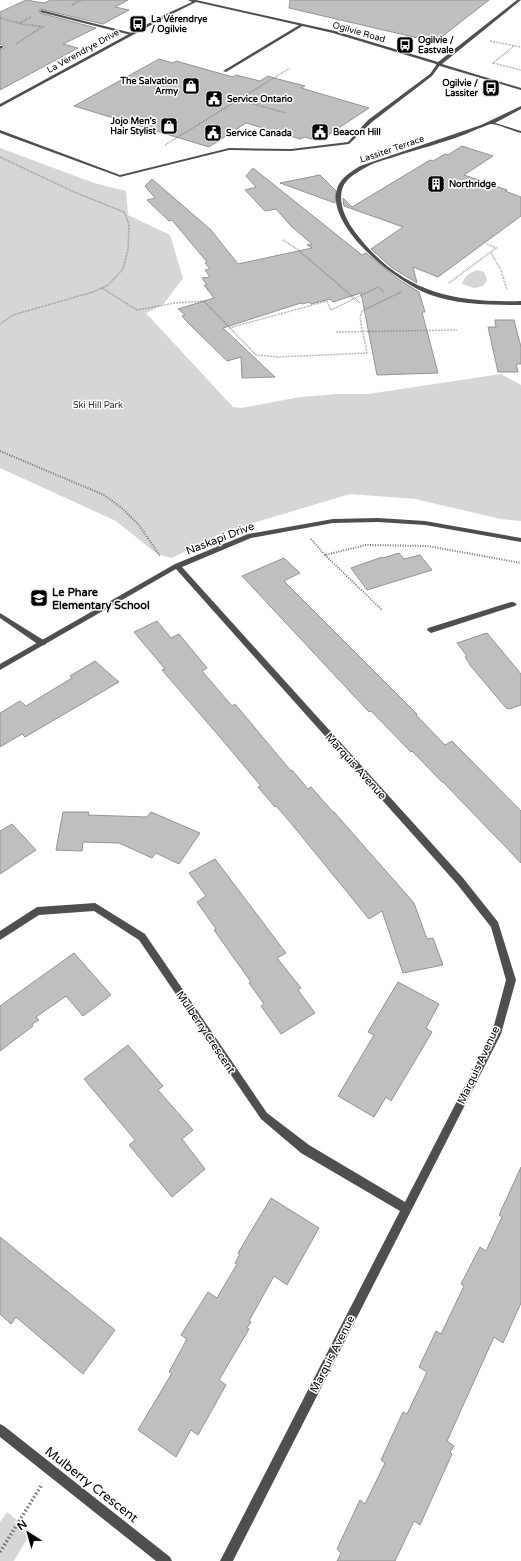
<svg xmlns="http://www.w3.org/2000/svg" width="521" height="1561" viewBox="0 0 521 1561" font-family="'Varela Round',sans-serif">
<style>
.green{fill:#d6d6d6}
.building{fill:#bfbfbf;stroke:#939393}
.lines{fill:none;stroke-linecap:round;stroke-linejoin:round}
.path-far2{stroke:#717171;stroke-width:1.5;stroke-dasharray:0.5 1;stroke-linecap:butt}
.path-far1{stroke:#717171;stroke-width:2;stroke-dasharray:1 1.5;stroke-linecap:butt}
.path{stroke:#717171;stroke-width:3.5;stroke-dasharray:1.5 2.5;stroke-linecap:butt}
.service{fill:#4f4f4f;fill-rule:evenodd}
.minor{fill:#4f4f4f;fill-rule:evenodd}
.tertiary{fill:#4f4f4f;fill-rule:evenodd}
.labels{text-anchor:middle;stroke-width:3;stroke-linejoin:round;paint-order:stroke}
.far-poi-label{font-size:9px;font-weight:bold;fill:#000;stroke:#fff;text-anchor:start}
.far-street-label{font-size:9px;fill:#000;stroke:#fff}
.far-park-label{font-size:9px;fill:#2d2d2d;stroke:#fff}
.street-label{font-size:11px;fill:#000;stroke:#fff}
.poi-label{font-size:11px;font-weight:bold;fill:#000;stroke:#fff;text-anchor:start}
.near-street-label{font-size:13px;fill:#000;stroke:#fff}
</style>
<rect width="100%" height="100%" fill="#fff"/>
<path class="green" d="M0,148l94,35 32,8 2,24 42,20 13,43 -20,27 -17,8 87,94 8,1 59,-11 38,-3h30l133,-20 20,11v136l-20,-2 -86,-20 -65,-5 -124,37 -54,27 -15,-4 -41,-33 -116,-53z
M477,270l7,2 3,8 -4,6 -9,2 -12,-4c3,-8 7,-11 15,-14z
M7,1512l24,20 -17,29h-14v-39z"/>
<path class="building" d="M26,0l18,3 7,-3h77l-13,7 14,3 -26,14 -63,-15 -1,2 1,2 56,15 -33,16 15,4 -78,42v-40l5,-2v-2l-5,-2v-32z
M290,0h199l-54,42 -146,-34z
M159,59l14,4 3,-2 57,16 3,-2 24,6 8,-5 6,2 31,8 -4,2 68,20 -47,31 -4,-1 -3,2 -10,-3 -5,2 -54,-16 -37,24 -135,-41z
M462,146l31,10 -29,19 43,15 -2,1 16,6v19l-83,61 -25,-10 4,16 -26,-16 -20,-18 32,-22 -59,-21 -1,-8 9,9 78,-47 3,1 12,-7 3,1z
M253,168l109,87 4,-2 32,26 21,13 6,20h-3l16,61 -61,2 -16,-82 -28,9 -3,-3 -19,5 -2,-2 -6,2 -2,-1 -78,25 52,49 -33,1 -1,-21 -14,4 -39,-38 -6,-7 3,-1 -7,-6 36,-11 -10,-13h3l-5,-7 8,-1 -5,-7 5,-1 -5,-6 2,-1 -35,-42 -3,1 -22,-21 8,-2 -10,-12 7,-7 59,51 27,34 74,-16 -5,-3 5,-1 -21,-18 -15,-17 -11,2 -20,-21 11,-3 -10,-11z
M320,175l16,16 -1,12 -55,-20z
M495,320h19l7,27v17h-5l2,8h-20l-10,-45h8z
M399,553l5,6 16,-4 12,15 -65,20 -16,-22 31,-11 1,1z
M284,558l16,15 -16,8 133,133 -1,1 29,30 7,-4 69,70v52l-78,-81h-1l-30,-31 -1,1 -40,-41 -2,1 -127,-136z
M157,621l14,17 8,-4 28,34 -5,3 30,35 3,-2 56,67 1,-1 16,19 3,-2 22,25h1l80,91 13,36 6,-1 10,27 -40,8 -21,-62 -13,8 -79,-97 -14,-16 -1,1 -17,-20 3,-1 -42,-50 -57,-66 3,-1 -31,-37z
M487,633l34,41v31l-12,4 -3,-1 -37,-44h1l-5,-7 2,-1 -10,-13z
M95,661l24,21 -94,55 -3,-3 -22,13v-34l20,-12 6,5 46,-28 -2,-2z
M63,812h26l-1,3 59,2 4,-5 49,21 -21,31 -23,-11 -4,5 -33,-15 -36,-1 -1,9 -26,-1z
M12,824l24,26 -36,24v-43z
M215,859l71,94 -9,5 24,30 -3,2 17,23 -34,21 -20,-28 3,-2 -15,-21 2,-1 -37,-52 2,-1 -19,-27 9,-6 -17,-23z
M74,953l37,42 -28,21 -17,-20 -30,21 3,3 -7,4 1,2 -33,25v-45z
M398,982l41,22 -13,24 6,4 -16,27 -25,42 -5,-4 -12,20 -36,-21 36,-61 -6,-3z
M128,1045l35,41 -5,4 35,40 -11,9 23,30 -33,28 -43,-52 6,-5 -51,-61z
M521,1167v136l-18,40 -9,-6 -47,104 7,5 -4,6 2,2 -32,71 -6,-4 -19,40h-58l4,-8 -4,-4 23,-49 5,4 20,-41 -4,-3 22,-48 4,2 20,-42 -8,-5 17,-36 5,3 23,-48 -3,-2 19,-37 6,4 16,-34 -3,-2z
M271,1198l48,30 -32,57 -13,-9 -25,45 2,1 -4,6 2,1 -30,51 7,5 -28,50 -7,-5 -15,27 -38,-27 34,-57 -3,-1 18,-33 -6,-4 27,-43 9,6 20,-34 -2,-1 5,-9 -2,-1z
M0,1237l115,93 -32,44 -67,-57 -5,7 -11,-10z"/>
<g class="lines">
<path class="path-far2" d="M72,5l9,-5
M0,18l22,6 23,3
M20,23l11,-6
M490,41l31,6
M16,44l26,-17
M514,46l-21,17 28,7
M239,100l47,13
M165,145l125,-77
M0,157l74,35 50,20 5,12 -1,26 -5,19 -15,16 -15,7 -80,23 -13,9
M283,240l14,9 63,54
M491,253l10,17 6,20
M449,283l47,-35 -9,-4
M102,288l35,22 38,-7 29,-2 52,54 23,2 88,-4 -7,-35 2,-7 39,-19
M229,328l98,-27 4,9 47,-23 6,5
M336,332l121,-2"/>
<path class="path-far1" d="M0,451l104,44 19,14 16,16 21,31
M311,539l14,16 41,-10 62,1 93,17
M325,555l57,55"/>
<path class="path" d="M0,1552l41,-66"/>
<path class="service" d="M41,10l91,23 1,1 -2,1 -91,-23z
M301,24l3,1 -78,47 -3,-1z
M0,46h2l2,1 -4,2z
M437,64l3,1 -8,11 -60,46 -23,22 -58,7 -62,-1 -109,27 -120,-44v-3l120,45 109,-27 62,1 57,-7 20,-22 62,-46z
M511,602h2l4,2 -2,2 -84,27 -4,-3 1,-2z
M0,613l45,28 1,2 -1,2h-6l-39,-27z"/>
<path class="minor" d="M521,106v3l-26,14 26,8v2c-8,-2 -21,-8 -29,-9 -4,0 -21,8 -26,10 -23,9 -48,15 -72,23 -10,3 -22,6 -31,12 -7,4 -17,10 -20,18 -6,15 3,33 12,45 44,59 96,71 166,69v4c-31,0 -64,0 -93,-11 -31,-12 -106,-69 -90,-108 4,-9 14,-15 22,-20l121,-41z
M378,518l47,3 96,17v4l-96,-17 -47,-3 -45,1 -82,15 -69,29 281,311 35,44 18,58 -15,54 -268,527h-13l180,-350 -99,-58 -40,-34 -122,-179 -45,-29 -55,4 -39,25v-9l37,-24 58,-4 50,31 122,179 42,32 96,57 87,-169 14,-53 -15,-53 -34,-43 -281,-315 -176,101v-6l175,-100 73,-30 85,-15z
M0,1424l4,2 166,131 2,4h-16l-156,-124z"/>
<path class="tertiary" d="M188,0h8l139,31 103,31 79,-62h4l-79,64 79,24v2l-81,-24h-3l-1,-2 -103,-31 -137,-31 -30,15 -166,90v-3l164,-89 28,-13z"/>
</g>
<defs>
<symbol id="bus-square" viewBox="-11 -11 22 22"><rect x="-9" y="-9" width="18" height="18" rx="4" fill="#000" stroke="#fff"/><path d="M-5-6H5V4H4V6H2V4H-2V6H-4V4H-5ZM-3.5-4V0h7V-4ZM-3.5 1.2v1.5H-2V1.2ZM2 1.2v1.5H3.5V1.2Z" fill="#fff"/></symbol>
<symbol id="shop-square" viewBox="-11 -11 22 22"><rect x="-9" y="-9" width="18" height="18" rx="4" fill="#000" stroke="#fff"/><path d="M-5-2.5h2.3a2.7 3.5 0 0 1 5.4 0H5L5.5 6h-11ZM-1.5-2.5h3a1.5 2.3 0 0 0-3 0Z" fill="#fff"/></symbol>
<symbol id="civic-square" viewBox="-11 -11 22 22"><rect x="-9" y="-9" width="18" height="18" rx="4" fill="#000" stroke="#fff"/><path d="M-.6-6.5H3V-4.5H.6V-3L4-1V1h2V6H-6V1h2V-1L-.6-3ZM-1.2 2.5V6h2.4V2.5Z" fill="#fff"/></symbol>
<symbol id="building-square" viewBox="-11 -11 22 22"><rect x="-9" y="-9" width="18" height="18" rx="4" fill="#000" stroke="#fff"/><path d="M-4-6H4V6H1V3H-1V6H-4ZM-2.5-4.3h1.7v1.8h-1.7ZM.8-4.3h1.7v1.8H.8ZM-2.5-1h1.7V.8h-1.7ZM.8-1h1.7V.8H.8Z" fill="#fff"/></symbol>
<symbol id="school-square" viewBox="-11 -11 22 22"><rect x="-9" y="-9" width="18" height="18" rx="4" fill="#000" stroke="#fff"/><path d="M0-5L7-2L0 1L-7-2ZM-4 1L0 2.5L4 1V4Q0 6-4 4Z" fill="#fff"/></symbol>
</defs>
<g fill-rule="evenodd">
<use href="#bus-square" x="128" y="14" width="20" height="20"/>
<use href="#bus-square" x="395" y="35" width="20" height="20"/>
<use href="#shop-square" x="181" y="76" width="20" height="20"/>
<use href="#bus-square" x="481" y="78" width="20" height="20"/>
<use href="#civic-square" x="204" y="89" width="20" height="20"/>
<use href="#shop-square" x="159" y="116" width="20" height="20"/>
<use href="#civic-square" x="310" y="122" width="20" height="20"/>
<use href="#civic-square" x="203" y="123" width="20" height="20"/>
<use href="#building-square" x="426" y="174" width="20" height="20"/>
<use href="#school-square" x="29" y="588" width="20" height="20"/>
</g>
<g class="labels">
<g class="far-poi-label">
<text x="151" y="22">La Vérendrye<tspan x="151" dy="10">/ Ogilvie</tspan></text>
<text x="418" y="43">Ogilvie /<tspan x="418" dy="10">Eastvale</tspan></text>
<text x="178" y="84" text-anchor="end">The Salvation<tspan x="178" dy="10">Army</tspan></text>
<text x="478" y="86" text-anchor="end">Ogilvie /<tspan x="478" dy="10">Lassiter</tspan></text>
<text x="227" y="102">Service Ontario</text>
<text x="156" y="124" text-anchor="end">Jojo Men's<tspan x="156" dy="10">Hair Stylist</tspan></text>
<text x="333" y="135">Beacon Hill</text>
<text x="226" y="136">Service Canada</text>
<text x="449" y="187">Northridge</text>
</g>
<g class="far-street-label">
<text transform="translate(359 32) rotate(16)" y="3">Ogilvie Road</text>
<text transform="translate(83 51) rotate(-29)" y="3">La Vérendrye Drive</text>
<text transform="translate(392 149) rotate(-19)" y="3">Lassiter Terrace</text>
</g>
<g class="far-park-label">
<text x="98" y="408">Ski Hill Park</text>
</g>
<g class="street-label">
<text transform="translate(220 538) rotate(-21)" y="4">Naskapi Drive</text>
<text transform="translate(356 766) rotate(48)" y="4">Marquis Avenue</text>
<text transform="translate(206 1032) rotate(56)" y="4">Mulberry Crescent</text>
<text transform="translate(478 1065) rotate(-65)" y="4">Marquis Avenue</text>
<text transform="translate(332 1354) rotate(-63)" y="4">Marquis Avenue</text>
</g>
<g class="poi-label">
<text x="52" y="596">Le Phare<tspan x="52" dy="13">Elementary School</tspan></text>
</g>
<g class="near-street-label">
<text transform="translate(92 1484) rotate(38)" y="5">Mulberry Crescent</text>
</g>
</g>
<g transform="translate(28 1533) rotate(323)" stroke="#ffffff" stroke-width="3" paint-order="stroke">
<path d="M0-3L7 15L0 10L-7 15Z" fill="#000000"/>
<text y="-6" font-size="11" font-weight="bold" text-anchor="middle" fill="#000000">N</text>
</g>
</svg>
